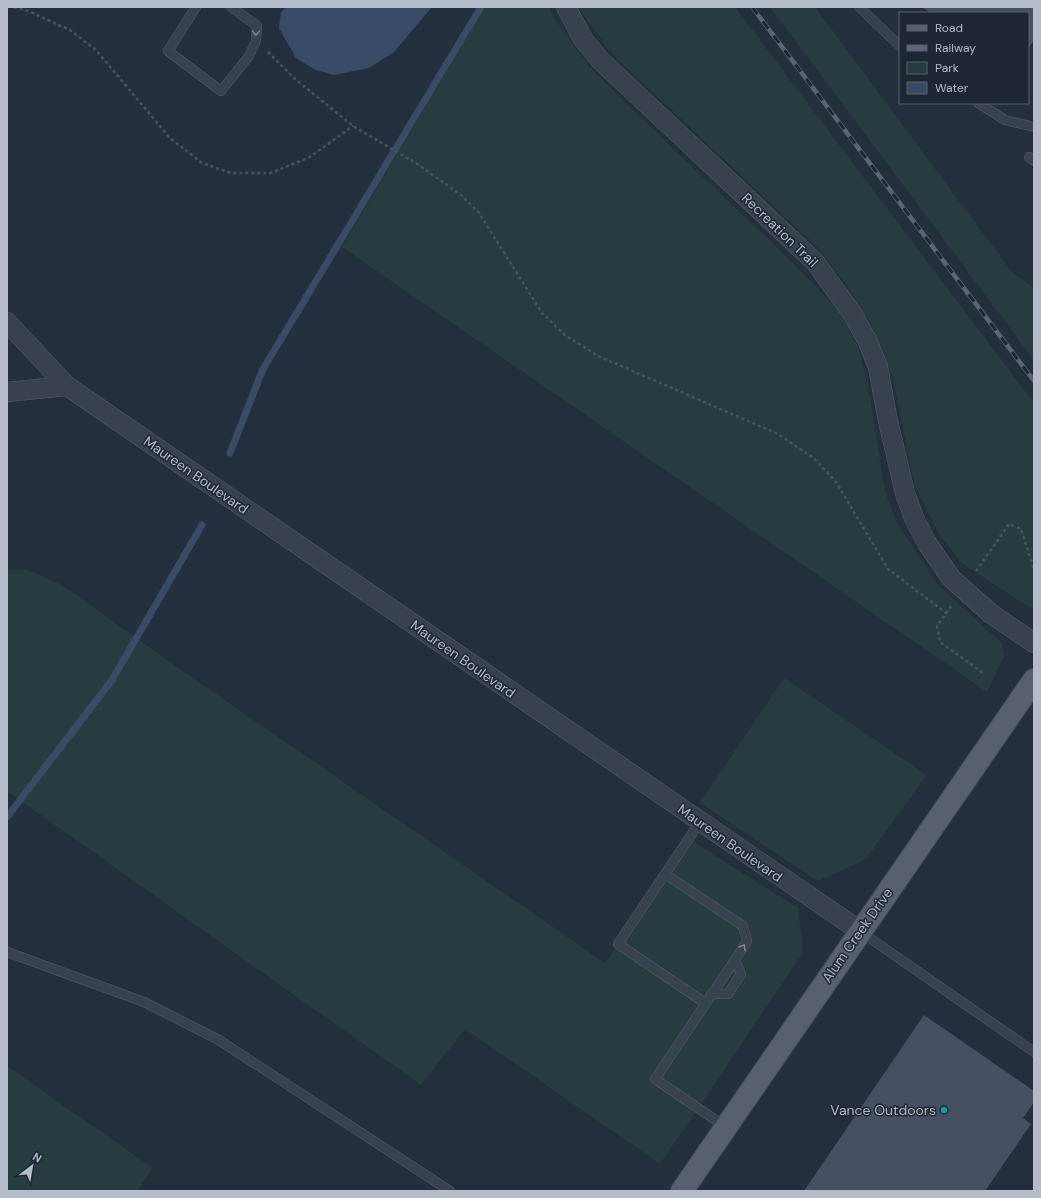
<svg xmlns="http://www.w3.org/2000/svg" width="1041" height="1198" viewBox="0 0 1041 1198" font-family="'DM Sans',sans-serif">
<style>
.green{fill:#263c3f}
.water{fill:#394c67}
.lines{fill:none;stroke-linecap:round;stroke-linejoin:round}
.stream{stroke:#394c67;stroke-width:7}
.building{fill:#455162}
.lane-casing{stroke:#565f6c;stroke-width:10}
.street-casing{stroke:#565f6c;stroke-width:20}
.primary-casing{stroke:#414a57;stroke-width:24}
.path{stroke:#44595c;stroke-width:2.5;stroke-dasharray:3 3;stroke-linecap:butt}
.lane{stroke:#38414e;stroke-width:9}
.street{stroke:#38414e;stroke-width:19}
.primary{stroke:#56606e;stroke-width:22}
.rail-casing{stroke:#5a6575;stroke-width:4.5}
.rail{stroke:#1d2633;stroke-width:3;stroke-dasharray:9;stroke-linecap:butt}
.oneway{stroke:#7c8592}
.culture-dot{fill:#0f9aa8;stroke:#1d2633;stroke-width:1.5}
.labels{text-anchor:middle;stroke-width:3;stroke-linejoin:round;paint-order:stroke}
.street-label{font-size:14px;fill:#b4bcc9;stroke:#1d2633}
.poi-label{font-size:14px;fill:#b4bcc9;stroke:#1d2633;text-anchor:end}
</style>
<rect width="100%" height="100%" fill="#242f3e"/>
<path class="green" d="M485,7h64l4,9 35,49 43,43 160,153 47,49 21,39 11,48 15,94 12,32 42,63 63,57 2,13 -17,36 -645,-445z
M578,7h157l299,396v203l-4,2 -68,-45 -22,-27 -26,-52 -21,-105 -23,-57 -26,-41 -28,-35 -205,-193z
M770,7h45l196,264 23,17v72z
M7,570h21l34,15 115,82 428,296 87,-122 106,67 5,45 -143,211 -195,-135 -44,56 -414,-294z
M784,678l143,97 -62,85 -47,21 -118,-78z
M7,1066l146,102 -16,23h-130z"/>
<path class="water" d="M287,7h145l-38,45 -25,16 -35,7 -18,-5 -20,-12 -17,-30 2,-16z"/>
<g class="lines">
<path class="stream" d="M230,453l33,-84 218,-362
M7,817l105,-137 90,-155"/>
</g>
<path class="building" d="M922,7h112v33l-6,9v-36h-97z
M924,1015l110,76v11l-11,16 8,6 -46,67h-181z"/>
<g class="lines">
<defs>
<path id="lane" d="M196,7l-28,44 53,40 28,-35 7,-15 1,-15 -26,-19
M859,7l41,39
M978,103l27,17 29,7
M1029,157l5,4
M700,822l-82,122 87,59
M665,874l78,52 4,15 -12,19 -80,119 71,48
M861,932l173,120
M7,952l137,50 75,38 231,151
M711,994h17l13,-20 -6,-14"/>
<path id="street" d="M566,7l17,32 17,21 215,202 37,51 15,27 11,27 10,54 17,72 9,25 13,25 24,35 39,35 44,30
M7,322l60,64 793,545
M7,392l60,-6"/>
<path id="primary" d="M682,1191l352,-511"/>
</defs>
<use href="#lane" class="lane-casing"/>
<use href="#street" class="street-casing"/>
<use href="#primary" class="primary-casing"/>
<path class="path" d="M14,7l14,4 42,19 26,20 74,88 32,25 29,10h40l39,-16 43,-31
M268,52l27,27 58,47 66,39 42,30 18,18 63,100 23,22 33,21 180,78 37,25 21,23 52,87 58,44
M976,571l33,-47 12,5 13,41
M951,606l-14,20 3,16 43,31"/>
<use href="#lane" class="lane"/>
<use href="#street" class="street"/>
<use href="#primary" class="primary"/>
<defs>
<path id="rail" d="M752,7l282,374"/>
</defs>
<use href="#rail" class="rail-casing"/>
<use href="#rail" class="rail"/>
</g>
<defs><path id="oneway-chevron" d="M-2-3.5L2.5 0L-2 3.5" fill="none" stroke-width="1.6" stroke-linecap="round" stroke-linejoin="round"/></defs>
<g class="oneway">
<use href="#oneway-chevron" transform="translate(256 33) rotate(91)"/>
<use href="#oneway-chevron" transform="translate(743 947) rotate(-59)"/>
</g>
<circle class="culture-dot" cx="944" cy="1110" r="4"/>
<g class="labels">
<g class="street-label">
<text transform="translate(780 230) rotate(44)" y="5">Recreation Trail</text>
<text transform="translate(196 475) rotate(35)" y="5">Maureen Boulevard</text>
<text transform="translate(463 659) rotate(35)" y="5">Maureen Boulevard</text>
<text transform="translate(730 843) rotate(35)" y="5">Maureen Boulevard</text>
<text transform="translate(857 935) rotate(-55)" y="5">Alum Creek Drive</text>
</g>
<g class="poi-label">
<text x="936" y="1115">Vance Outdoors</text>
</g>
</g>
<rect width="1041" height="1198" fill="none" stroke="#b4bcc9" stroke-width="16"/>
<rect x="899" y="12" width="130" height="92" fill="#1d2633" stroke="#59626f"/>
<rect x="907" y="25" width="20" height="6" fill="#56606e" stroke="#59626f"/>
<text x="935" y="32" font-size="12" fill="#b4bcc9">Road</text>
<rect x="907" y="45" width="20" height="6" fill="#5a6575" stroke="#59626f"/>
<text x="935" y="52" font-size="12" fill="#b4bcc9">Railway</text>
<rect x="907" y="62" width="20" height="12" fill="#263c3f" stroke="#59626f"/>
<text x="935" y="72" font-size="12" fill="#b4bcc9">Park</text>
<rect x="907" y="82" width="20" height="12" fill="#394c67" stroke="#59626f"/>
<text x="935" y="92" font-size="12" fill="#b4bcc9">Water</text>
<g transform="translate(32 1166) rotate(31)" stroke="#1d2633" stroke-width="3" paint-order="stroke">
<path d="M0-3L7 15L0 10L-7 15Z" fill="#b4bcc9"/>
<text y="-6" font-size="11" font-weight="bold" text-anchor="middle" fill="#b4bcc9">N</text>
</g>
</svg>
